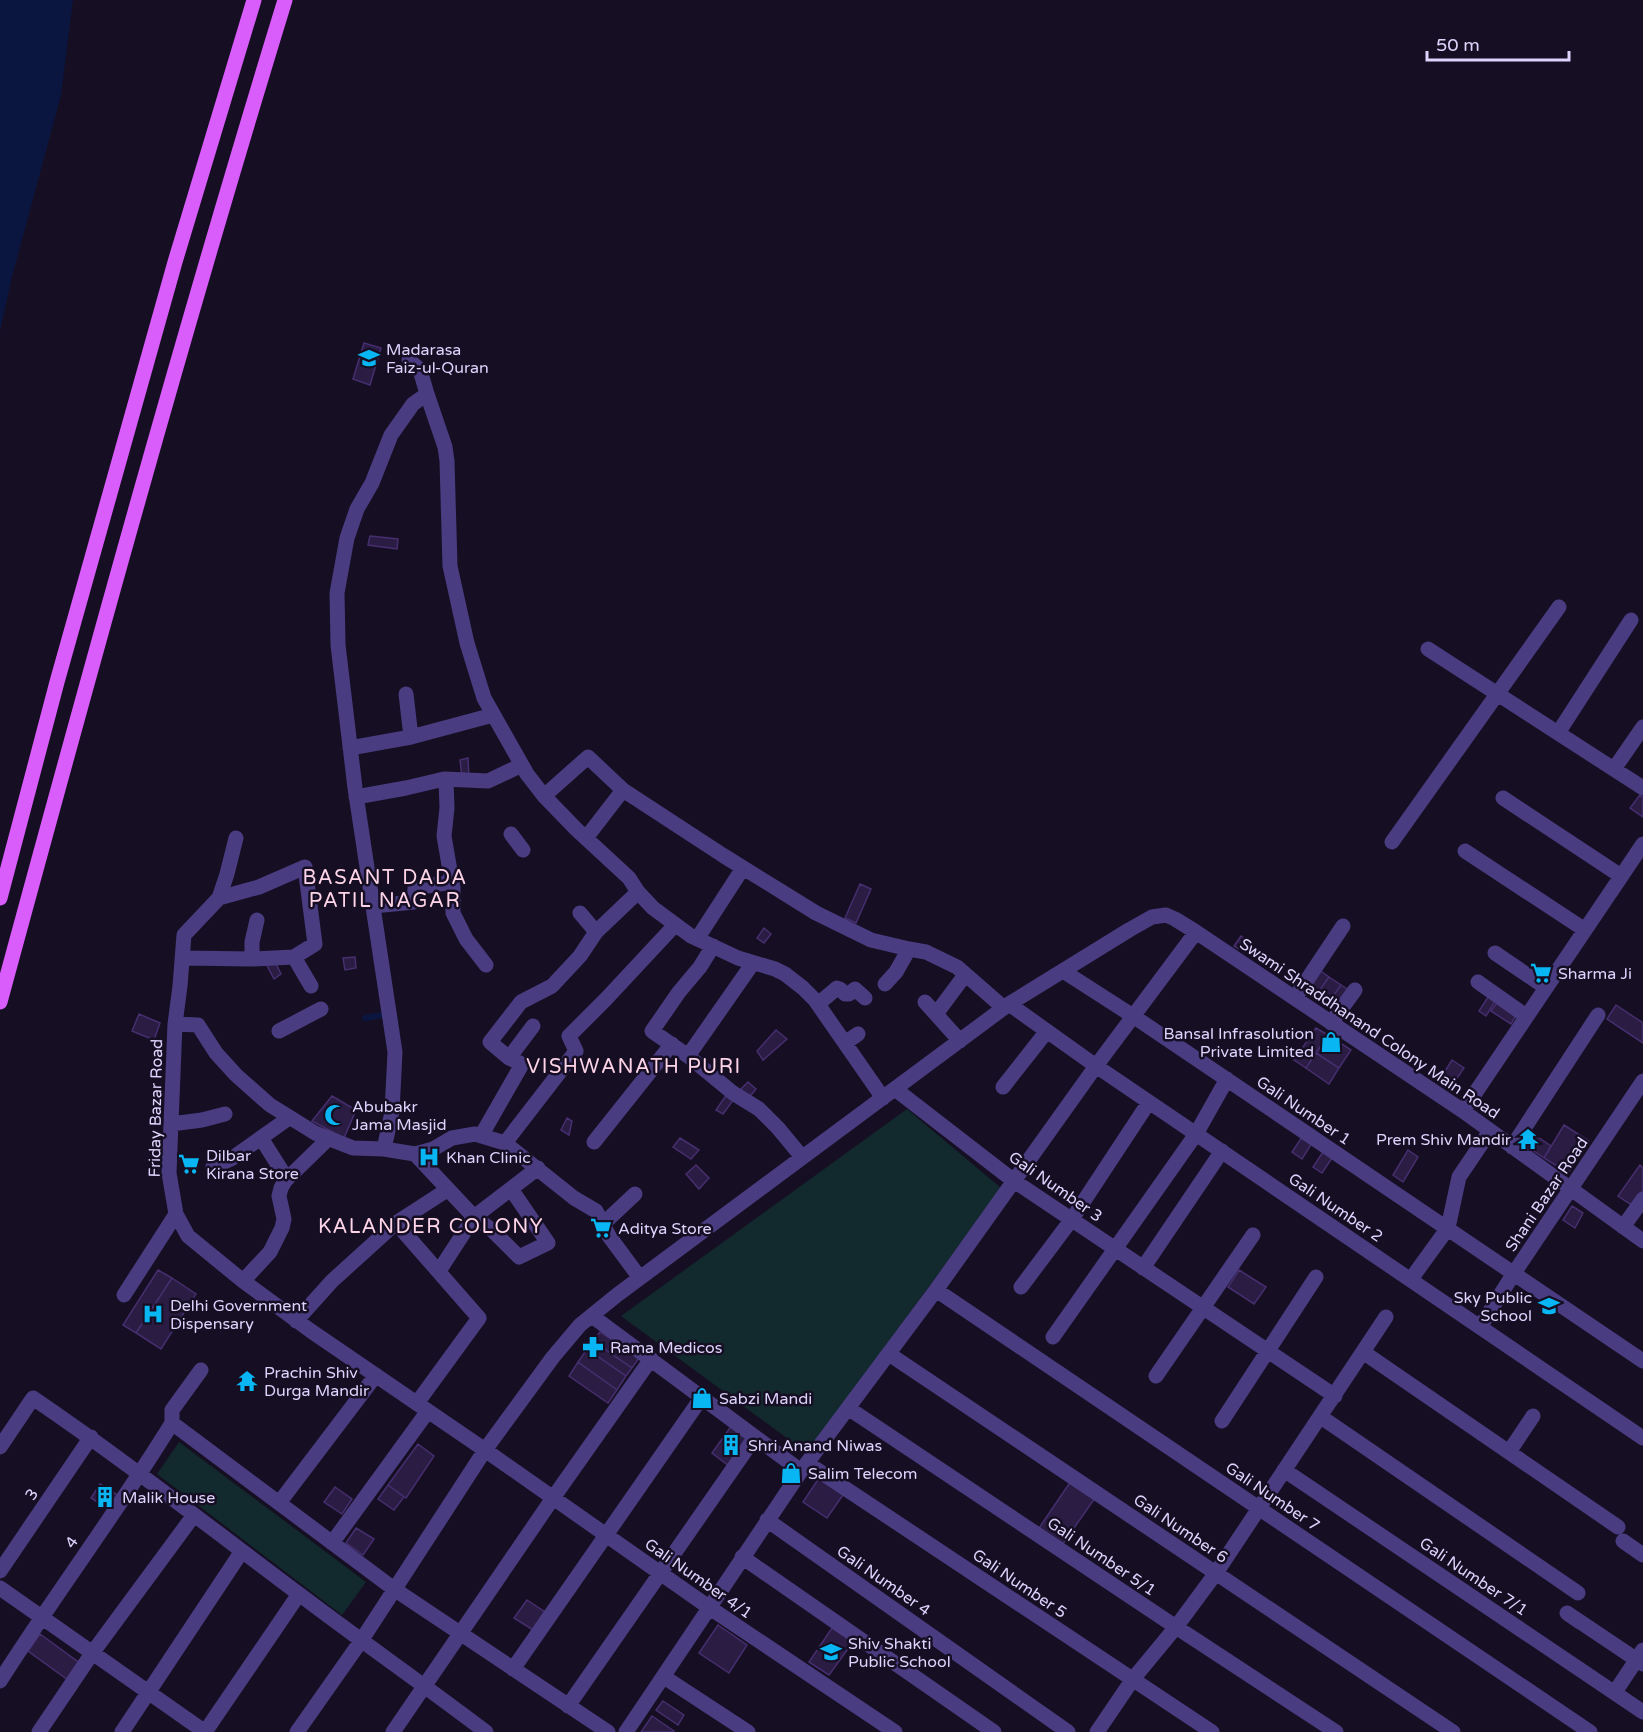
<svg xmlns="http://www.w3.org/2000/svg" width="1643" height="1732" viewBox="0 0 1643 1732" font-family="'Varela Round',sans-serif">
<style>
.green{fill:#12292d}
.water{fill:#0b1640}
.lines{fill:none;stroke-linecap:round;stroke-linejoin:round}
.stream{stroke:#0b1640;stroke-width:6}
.building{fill:#2a1c43;stroke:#462e6f;stroke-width:1.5}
.minor{stroke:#493c81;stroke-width:15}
.major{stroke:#d95dfa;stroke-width:15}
.labels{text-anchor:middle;stroke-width:5;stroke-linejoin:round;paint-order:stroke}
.poi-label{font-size:16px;fill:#ded3fd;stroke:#160f23;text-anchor:start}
.street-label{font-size:16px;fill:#ded3fd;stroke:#160f23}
.quarter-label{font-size:20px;letter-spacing:1.5px;fill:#fed4e8;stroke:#160f23}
</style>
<rect width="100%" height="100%" fill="#160f23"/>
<path class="green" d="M907,1109l94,79 -194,265 -186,-137z
M179,1442l187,140 -24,33 -185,-141z"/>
<path class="water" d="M0,0h73l-12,95 -49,182 -12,54z"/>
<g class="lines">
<path class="stream" d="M365,1018l23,-4"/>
</g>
<path class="building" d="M364,343l17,5 -11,37 -17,-6z
M370,536l28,3 -1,10 -29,-4z
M468,758l1,19h-7l-2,-17z
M1640,795l3,3v19l-13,-9z
M860,884l11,5 -15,34 -11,-5z
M764,928l7,6 -7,9 -7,-5z
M1241,936l9,6 -6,10 -10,-6z
M355,957l1,11 -11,2 -2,-12z
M265,962h10l6,12 -7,5z
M1319,970l10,7 -15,21 -10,-6z
M1329,977l12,8 -15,21 -12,-8z
M1341,985l9,6 -15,22 -9,-7z
M1490,994l7,4 -11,18 -7,-5z
M1498,1001l19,13 -6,10 -20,-13z
M1616,1005l27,18v20l-36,-24z
M139,1014l21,9 -6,17 -22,-9z
M1316,1028l12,7 -22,33 -12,-8z
M776,1030l11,9 -24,21 -6,-9z
M1328,1035l23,15 -12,18 -23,-15z
M1316,1053l23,15 -10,16 -23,-16z
M1452,1060l12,8 -13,19 -11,-8z
M748,1082l8,7 -9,11 -9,-8z
M727,1094l7,5 -11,15 -7,-4z
M332,1096l24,14 -12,28 -32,-17z
M567,1118l5,3 -3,14 -8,-5z
M1564,1125l25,16 -21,32 -24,-15z
M1304,1134l10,6 -12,19 -10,-7z
M1535,1135l16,11 -7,12 -16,-11z
M680,1138l19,12 -8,9 -18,-12z
M1325,1149l9,6 -12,18 -9,-6z
M1408,1150l10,7 -15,25 -10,-7z
M696,1165l13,13 -10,11 -13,-15z
M1640,1165l3,3v23l-10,15 -15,-10z
M1572,1206l11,7 -8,15 -12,-8z
M158,1270l14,8 -36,55 -13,-8z
M1239,1270l27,17 -12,17 -26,-17z
M172,1278l24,16 -35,55 -25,-16z
M600,1332l39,26 -7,10 -39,-27z
M593,1341l39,27 -6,8 -39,-27z
M587,1349l39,27 -9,14 -39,-28z
M578,1362l39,28 -9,13 -39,-27z
M732,1425l18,13 -21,28 -17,-13z
M418,1444l16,12 -28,42 -18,-13z
M819,1478l24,17 -16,23 -24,-16z
M1071,1481l24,17 -35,50 -23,-17z
M100,1484l19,12 -9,14 -19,-12z
M388,1485l16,12 -10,13 -16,-11z
M335,1487l17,12 -10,15 -18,-12z
M356,1528l18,11 -11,16 -17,-12z
M527,1600l18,12 -12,18 -19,-12z
M718,1625l29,20 -18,28 -30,-20z
M832,1628l21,14 -24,33 -20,-13z
M40,1634l41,30 -13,16 -40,-29z
M663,1701l21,14 -6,10 -22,-15z
M652,1716l22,15 -1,1h-32z"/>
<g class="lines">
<path class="minor" d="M427,394l18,53 2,14 3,105 17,77 17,55 43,76 17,22 32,33 53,49 9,14 15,16 38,28 47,22 37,11 10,5 18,14 12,12 68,98
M1428,649l215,139
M406,694l5,43
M1558,733l73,-113
M350,748l61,-11 82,-22
M1614,769l29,-42
M446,780l1,28 -3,28 9,52v25l13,26 20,26
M544,796l44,-39 35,33 101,66 92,57 55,27 38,9 17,3 31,15 47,41
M356,797l50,-9 38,-9 44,2 34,-16
M1503,798l118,78
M511,834l12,16
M236,838l-9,36 -8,24 -35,37 -4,51 -5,38 -6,149 7,41 12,22 55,45 68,50 174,119 225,158 185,124
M586,838l37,-48
M1392,842l167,-235
M1465,851l120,79
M219,898l40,-11 46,-20 10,77 -21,13
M373,906l41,-4 1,-14 37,-6
M580,913l16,19
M697,939l46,-71
M713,946l-13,21 -21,25 -27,39 36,25 45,37 26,16 19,19 24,29
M1495,953l50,34
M183,958l69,1 42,-2 17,29
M252,959v-17l5,-22
M1063,971l70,45 510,345
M1478,982l48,34
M885,984l11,-12 13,-23
M1295,998l48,-72
M925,1002l35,39
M818,1004l19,-16 3,1 5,5h4l6,-5 10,9
M1009,1004l87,62 547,372
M936,1014l29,-39
M1331,1023l24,-33
M175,1024l23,1 18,28 20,22 34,30 45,28 38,15 31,1 31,5 59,63 18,13 27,27 29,-14 -37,-54
M279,1031l42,-22
M845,1043l13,-9
M688,1056l65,-93
M509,1058l24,-32
M1003,1087l44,-56
M895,1089l119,92 321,215
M1463,1111l180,-267
M171,1124l31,-4 23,-6
M481,1136l40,-70 -1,-3 -11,-5 -19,-16 31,-40 31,-16 28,-30 16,-24 42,-40
M261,1138l26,41
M594,1142l78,-98
M505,1143l71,-92 -7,-15 37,-37 69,-74
M1512,1147l86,-132
M384,1149l8,-37 3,-60 -40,-264 -17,-143 -1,-52 10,-55 10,-29 15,-26 19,-48 22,-31 14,-10 -7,-24 -11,-10
M415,1154l18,-5 19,-11 23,-4 30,9 69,55 22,13 13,25 31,42
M213,1167l18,-8 58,-41
M396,1223l83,95 -62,85
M603,1224l32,-30
M1623,1227l20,-28
M1143,1268l79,-117
M439,1271l35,-54 64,-49
M1411,1279l37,-51 11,-51 31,-46
M243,1281l27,-29 12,-24 2,-9 -5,-23 2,-8 4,-7 43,-42
M1021,1287l51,-68 77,-117
M936,1290l654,442
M124,1295l52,-81
M592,1316l209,155
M296,1321l36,-40 64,-58 51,-33
M1480,1327l34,-54 129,-192
M1053,1337l143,-203 31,-55
M1363,1352l255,175
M889,1354l564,378
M1156,1376l97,-141
M848,1408l328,219 160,105
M1321,1417l257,176
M1222,1421l94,-144
M172,1423l222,166 214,143
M172,1423v-13l29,-40
M0,1447l33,-49c91,62 178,130 266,196 62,47 125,91 187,138
M1509,1452l24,-36
M807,1463l405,269
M1284,1470l359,242
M279,1503l97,-128
M767,1520l301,212
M1623,1541l20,14
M332,1543l96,-132
M742,1557l252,175
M0,1571l91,-134
M0,1588l205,144
M1580,1622l-13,-9 76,51
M513,1669l189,-272
M664,1677l84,55
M0,1681c55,-87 118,-170 172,-258
M1619,1686l24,-36
M568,1706l187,-269
M39,1732l54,-80 101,-137
M122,1732l120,-181
M205,1732l94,-138
M297,1732l64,-91 124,-191 68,-93 27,-32 37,-30 392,-291 120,-74 23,-13 14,-2 9,4 21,13 267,179 180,130
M393,1732l160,-234 98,-139
M626,1732l175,-261 135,-181 160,-224 100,-134
M1097,1732l36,-53 43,-52 40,-54 170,-256"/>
<path class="major" d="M0,898l57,-216 118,-420 79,-262
M0,1002c91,-335 183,-670 285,-1002"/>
</g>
<defs>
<symbol id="school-bare" viewBox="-9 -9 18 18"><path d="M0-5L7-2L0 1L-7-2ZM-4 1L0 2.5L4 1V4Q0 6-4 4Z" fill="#08b6f4" stroke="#160f23" stroke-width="2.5" paint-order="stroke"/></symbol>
<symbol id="supermarket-bare" viewBox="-9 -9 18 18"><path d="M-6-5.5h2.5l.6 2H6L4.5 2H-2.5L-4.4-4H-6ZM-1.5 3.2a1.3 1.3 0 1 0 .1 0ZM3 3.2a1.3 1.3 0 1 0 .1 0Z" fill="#08b6f4" stroke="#160f23" stroke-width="2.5" paint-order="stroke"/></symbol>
<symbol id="shop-bare" viewBox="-9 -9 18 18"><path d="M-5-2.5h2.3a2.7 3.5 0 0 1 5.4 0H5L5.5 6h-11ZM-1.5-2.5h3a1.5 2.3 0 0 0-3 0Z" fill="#08b6f4" stroke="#160f23" stroke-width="2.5" paint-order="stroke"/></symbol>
<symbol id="mosque-bare" viewBox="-9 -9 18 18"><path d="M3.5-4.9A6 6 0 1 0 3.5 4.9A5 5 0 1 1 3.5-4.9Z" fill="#08b6f4" stroke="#160f23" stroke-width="2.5" paint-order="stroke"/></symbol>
<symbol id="temple-bare" viewBox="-9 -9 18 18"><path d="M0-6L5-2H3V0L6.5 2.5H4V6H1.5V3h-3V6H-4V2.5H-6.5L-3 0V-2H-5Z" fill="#08b6f4" stroke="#160f23" stroke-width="2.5" paint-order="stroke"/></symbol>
<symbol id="hospital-bare" viewBox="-9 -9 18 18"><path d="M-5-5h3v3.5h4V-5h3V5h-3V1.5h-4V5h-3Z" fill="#08b6f4" stroke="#160f23" stroke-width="2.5" paint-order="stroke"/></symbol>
<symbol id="pharmacy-bare" viewBox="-9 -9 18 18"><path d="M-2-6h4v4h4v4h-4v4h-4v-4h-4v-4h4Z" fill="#08b6f4" stroke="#160f23" stroke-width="2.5" paint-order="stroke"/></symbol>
<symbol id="building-bare" viewBox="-9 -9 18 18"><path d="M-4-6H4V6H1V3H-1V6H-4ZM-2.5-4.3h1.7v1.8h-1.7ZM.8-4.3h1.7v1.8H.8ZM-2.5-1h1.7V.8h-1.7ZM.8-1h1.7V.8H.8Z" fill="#08b6f4" stroke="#160f23" stroke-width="2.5" paint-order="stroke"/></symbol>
</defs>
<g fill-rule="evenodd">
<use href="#school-bare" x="354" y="343" width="30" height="30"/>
<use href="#supermarket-bare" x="1526" y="958" width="30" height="30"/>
<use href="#shop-bare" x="1316" y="1027" width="30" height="30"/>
<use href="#mosque-bare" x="320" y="1100" width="30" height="30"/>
<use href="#temple-bare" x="1513" y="1124" width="30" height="30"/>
<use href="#hospital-bare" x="414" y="1142" width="30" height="30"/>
<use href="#supermarket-bare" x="174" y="1149" width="30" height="30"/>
<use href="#supermarket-bare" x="586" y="1213" width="30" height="30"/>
<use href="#school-bare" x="1534" y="1291" width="30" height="30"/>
<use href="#hospital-bare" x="138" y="1299" width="30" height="30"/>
<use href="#pharmacy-bare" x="578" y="1332" width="30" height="30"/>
<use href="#temple-bare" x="232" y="1366" width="30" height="30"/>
<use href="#shop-bare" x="687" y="1383" width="30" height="30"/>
<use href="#building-bare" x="716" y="1430" width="30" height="30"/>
<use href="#shop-bare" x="776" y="1458" width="30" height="30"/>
<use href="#building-bare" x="90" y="1482" width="30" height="30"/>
<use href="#school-bare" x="816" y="1637" width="30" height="30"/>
</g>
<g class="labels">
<g class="poi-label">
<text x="386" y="355">Madarasa<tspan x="386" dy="18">Faiz-ul-Quran</tspan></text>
<text x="1558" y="979">Sharma Ji</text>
<text x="1314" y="1039" text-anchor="end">Bansal Infrasolution<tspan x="1314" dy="18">Private Limited</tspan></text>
<text x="352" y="1112">Abubakr<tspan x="352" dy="18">Jama Masjid</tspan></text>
<text x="1511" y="1145" text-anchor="end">Prem Shiv Mandir</text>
<text x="206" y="1161">Dilbar<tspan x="206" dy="18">Kirana Store</tspan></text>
<text x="446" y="1163">Khan Clinic</text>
<text x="618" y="1234">Aditya Store</text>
<text x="1532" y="1303" text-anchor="end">Sky Public<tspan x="1532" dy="18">School</tspan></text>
<text x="170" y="1311">Delhi Government<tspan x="170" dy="18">Dispensary</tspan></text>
<text x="610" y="1353">Rama Medicos</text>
<text x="264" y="1378">Prachin Shiv<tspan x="264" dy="18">Durga Mandir</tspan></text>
<text x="719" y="1404">Sabzi Mandi</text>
<text x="748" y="1451">Shri Anand Niwas</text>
<text x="808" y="1479">Salim Telecom</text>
<text x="122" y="1503">Malik House</text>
<text x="848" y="1649">Shiv Shakti<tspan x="848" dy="18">Public School</tspan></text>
</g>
<g class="street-label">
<text transform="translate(1370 1028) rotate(34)" y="6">Swami Shraddhanand Colony Main Road</text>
<text transform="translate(155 1108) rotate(-89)" y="6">Friday Bazar Road</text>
<text transform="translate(1304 1110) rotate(34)" y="6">Gali Number 1</text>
<text transform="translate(1056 1186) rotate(35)" y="6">Gali Number 3</text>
<text transform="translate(1546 1194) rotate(-56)" y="6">Shani Bazar Road</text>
<text transform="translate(1336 1207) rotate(34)" y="6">Gali Number 2</text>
<text transform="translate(31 1494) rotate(-56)" y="6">3</text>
<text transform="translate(1273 1496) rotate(34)" y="6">Gali Number 7</text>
<text transform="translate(1181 1528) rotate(34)" y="6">Gali Number 6</text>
<text transform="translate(71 1542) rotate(-55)" y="6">4</text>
<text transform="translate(1102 1556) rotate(34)" y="6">Gali Number 5/1</text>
<text transform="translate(1474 1576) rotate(34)" y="6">Gali Number 7/1</text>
<text transform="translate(699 1578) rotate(35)" y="6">Gali Number 4/1</text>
<text transform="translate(884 1580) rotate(35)" y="6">Gali Number 4</text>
<text transform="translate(1020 1583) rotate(34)" y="6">Gali Number 5</text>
</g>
<g class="quarter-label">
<text x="385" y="884">BASANT DADA<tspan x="385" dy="23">PATIL NAGAR</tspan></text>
<text x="634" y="1073">VISHWANATH PURI</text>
<text x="431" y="1233">KALANDER COLONY</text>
</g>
</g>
<path d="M1427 51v9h142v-9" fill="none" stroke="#ded3fd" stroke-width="3"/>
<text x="1436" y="51" font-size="18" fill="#ded3fd" stroke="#160f23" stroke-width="4.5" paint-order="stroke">50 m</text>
</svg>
